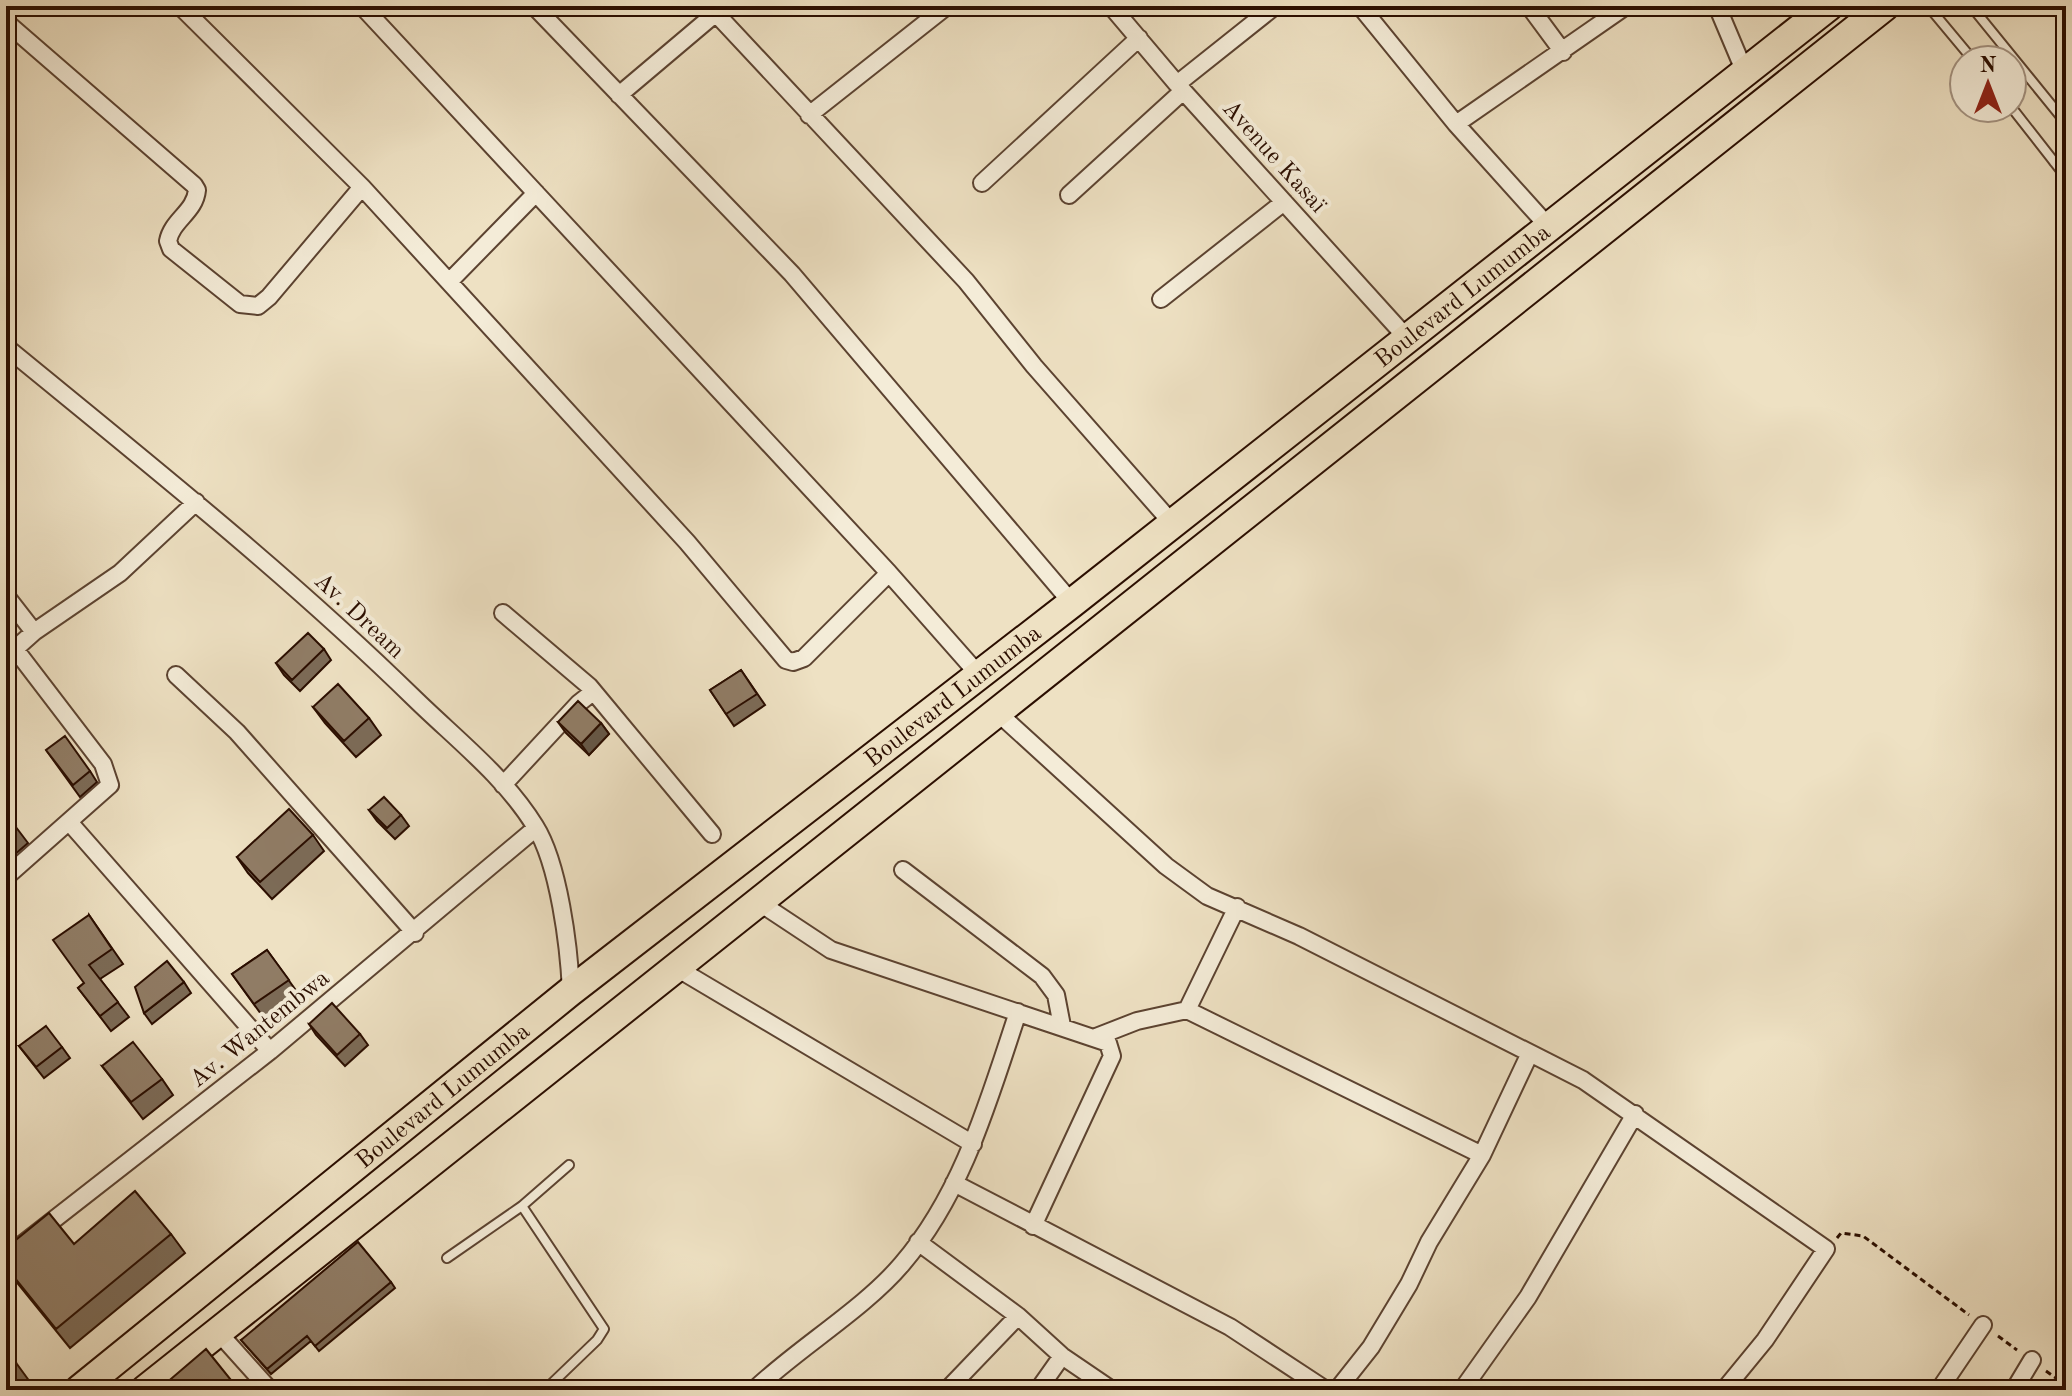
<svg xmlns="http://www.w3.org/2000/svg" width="2072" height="1396" viewBox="0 0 2072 1396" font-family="'Old Standard TT',serif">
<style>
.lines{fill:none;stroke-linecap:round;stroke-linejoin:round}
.lane-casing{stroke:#5c4331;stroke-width:12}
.street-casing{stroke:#5c4331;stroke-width:20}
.highway-casing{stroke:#2b0e00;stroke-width:32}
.path{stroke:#2b0e00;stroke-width:3;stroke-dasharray:6 4;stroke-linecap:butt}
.lane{stroke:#f4ecd8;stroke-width:8}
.street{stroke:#f4ecd8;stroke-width:16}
.highway{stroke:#eee1c3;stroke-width:28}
.wall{fill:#7c6b57;stroke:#2b0e00;stroke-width:2}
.shaded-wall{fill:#655747;stroke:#2b0e00;stroke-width:2}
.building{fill:#907c65;stroke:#2b0e00;stroke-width:2}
.labels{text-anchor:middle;stroke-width:8;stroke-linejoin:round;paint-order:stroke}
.street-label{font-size:24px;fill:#2b0e00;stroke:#f4ecd8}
</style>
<rect width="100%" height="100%" fill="#eee1c3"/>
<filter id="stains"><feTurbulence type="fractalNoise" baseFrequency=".0025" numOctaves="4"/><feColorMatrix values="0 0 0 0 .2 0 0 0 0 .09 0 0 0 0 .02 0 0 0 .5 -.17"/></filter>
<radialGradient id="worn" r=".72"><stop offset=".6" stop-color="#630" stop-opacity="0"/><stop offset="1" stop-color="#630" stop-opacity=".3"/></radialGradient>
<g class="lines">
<defs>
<path id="lane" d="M1928,6l45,54
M1971,6l95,117
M2012,108l54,69
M2054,162l12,-6
M522,1206l82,123 -7,11 -52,50
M447,1258l75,-52 47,-41"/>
<path id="street" d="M180,6l182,181 325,355 99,118 7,2 11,-4 85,-85
M362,6l527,567 90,102
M534,6l258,268 280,329
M709,6l257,275 68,85 138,157
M1111,6l66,78 229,253
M1360,6l96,118 91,101
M1529,6l34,46
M1717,6l27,64
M6,22l188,163 3,5c-2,22 -25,30 -29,51l3,8 69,55 18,2 11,-9 93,-110
M1177,84l98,-78
M619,95l97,-82
M809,115l138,-109
M1456,124l170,-118
M982,183l157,-145
M1069,195l114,-104
M449,282l87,-89
M1161,299l123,-97
M6,347c139,114 280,226 409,352 41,40 90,78 120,127 24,38 34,121 36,165
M6,596l28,36
M503,613l86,73 123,148
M6,657l28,-25 86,-59 76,-71
M176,675l61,57 178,201
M996,711l170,155 41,30 92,40 284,144 243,169 -61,91 -41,50
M503,785l76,-82 14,-11
M70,823l200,228
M903,870l139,106 14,19 6,31
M6,877l104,-92 -7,-21 -88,-115
M757,901l74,49 277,93 4,13 -79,170
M675,967l298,177
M1187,1010l50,-103
M1096,1037l41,-16 50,-11 295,145
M954,1183l276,144 96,63
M918,1242l100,74 44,40 50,34
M6,1257l264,-206 266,-223
M218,1332l52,58
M754,1390c44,-42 110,-81 148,-126 61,-71 87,-165 116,-252
M947,1390l71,-74
M1038,1390l24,-34
M1337,1390l34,-43 38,-63 20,-42 53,-87 48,-102
M1462,1390l66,-93 107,-183
M1939,1390l44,-65
M2014,1390l18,-30"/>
<g id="highway">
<path id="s1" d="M79,1390l492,-399 501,-388 757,-597"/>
<path d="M145,1390l1740,-1384"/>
</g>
</defs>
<use href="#lane" class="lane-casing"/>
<use href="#street" class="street-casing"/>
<use href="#highway" class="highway-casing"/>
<path class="path" d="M1837,1238l4,-5 22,3 106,79
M1998,1336l19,14
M2046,1371l20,14"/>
<use href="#lane" class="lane"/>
<use href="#street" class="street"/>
<use href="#highway" class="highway"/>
</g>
<path class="wall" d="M324,649l7,11 -31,31 -16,-16 -8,-12z
M741,670l24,35 -31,21 -24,-36z
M313,707l56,11 12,17 -25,22 -31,-34z
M558,722l43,1 8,11 -20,21 -23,-22z
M46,750l44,21 7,11 -17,15z
M369,810l32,5 8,11 -14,13 -18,-18z
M6,814l22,29 -22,19z
M313,835l11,16 -52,48 -24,-26 -11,-16z
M89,915l34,49 -23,15 29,38 -18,14 -33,-43 6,-5z
M267,950l33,46 -34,25 -34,-47z
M184,982l7,11 -39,31 -8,-11z
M309,1024l51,10 8,11 -23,21 -29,-31z
M19,1046l43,1 8,11 -26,20z
M102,1066l60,13 11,16 -30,24z
M171,1234l14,19 -115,95 -64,-79v-21l68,-4z
M391,1282l4,6 -76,63 -8,-10 -40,33 -30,-34z
M6,1349l24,33 -11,8h-13z"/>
<path class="shaded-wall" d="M601,723l8,11 -20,21 -8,-11z"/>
<path class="building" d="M308,633l16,16 -32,31 -16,-17z
M741,670l16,24 -31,20 -16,-24z
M338,684l31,34 -25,23 -31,-34z
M578,701l23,22 -20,21 -23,-22z
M65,736l25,35 -17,14 -27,-35z
M384,797l17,18 -14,13 -18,-18z
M289,809l24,26 -53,47 -23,-25z
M6,814l10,12 -10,10z
M89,915l23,34 -23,16 29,37 -18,14 -22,-28 6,-5 -31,-43z
M267,950l22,30 -35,24 -22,-30z
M167,961l17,21 -40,31 -9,-26z
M332,1003l28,31 -23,21 -28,-31z
M46,1026l16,21 -26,20 -17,-21z
M133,1042l29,37 -31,23 -29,-36z
M135,1191l36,43 -115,95 -50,-62v-19l43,-35 25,31z
M358,1242l33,40 -76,64 -8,-10 -40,33 -26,-29z
M6,1349l10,13 -10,7z
M206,1349l33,41h-68l-6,-6z"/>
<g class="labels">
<g class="street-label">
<text transform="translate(1275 156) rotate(48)" y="8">Avenue Kasaï</text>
<text dy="8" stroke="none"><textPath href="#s1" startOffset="1764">Boulevard Lumumba</textPath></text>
<text transform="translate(360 615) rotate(43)" y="8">Av. Dream</text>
<text dy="8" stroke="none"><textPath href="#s1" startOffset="1116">Boulevard Lumumba</textPath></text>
<text transform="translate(259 1028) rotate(-39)" y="8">Av. Wantembwa</text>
<text dy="8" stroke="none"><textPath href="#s1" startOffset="468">Boulevard Lumumba</textPath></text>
</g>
</g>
<rect width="2072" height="1396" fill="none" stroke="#eee1c3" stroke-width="32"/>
<rect x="8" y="8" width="2056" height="1380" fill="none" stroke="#2b0e00" stroke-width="4"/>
<rect x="16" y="16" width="2040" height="1364" fill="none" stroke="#2b0e00" stroke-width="2"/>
<g transform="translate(1988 84)"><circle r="38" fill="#f4ecd8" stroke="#a49382" stroke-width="2"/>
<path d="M0-6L14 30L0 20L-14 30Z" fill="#8f2418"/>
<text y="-12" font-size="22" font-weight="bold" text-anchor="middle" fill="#2b0e00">N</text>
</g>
<rect width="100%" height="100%" filter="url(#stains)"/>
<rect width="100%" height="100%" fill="url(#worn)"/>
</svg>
